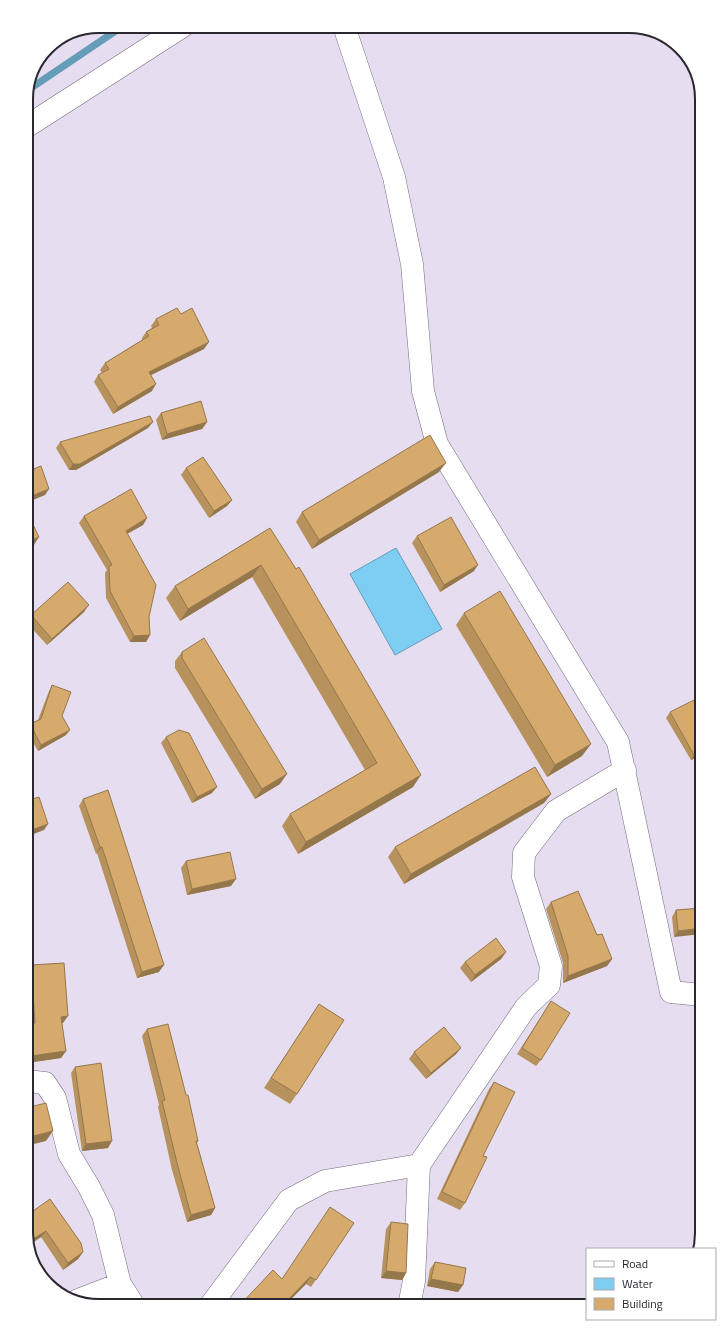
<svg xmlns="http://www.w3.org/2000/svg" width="728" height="1332" viewBox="0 0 728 1332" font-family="'Titillium Web',sans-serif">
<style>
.water{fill:#7ecef3;stroke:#659cb8}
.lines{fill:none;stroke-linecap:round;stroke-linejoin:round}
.stream{stroke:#659cb8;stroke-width:7}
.street-casing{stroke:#736b7c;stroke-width:23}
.secondary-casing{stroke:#736b7c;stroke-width:23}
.street{stroke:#fff;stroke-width:22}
.secondary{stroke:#fff;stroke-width:22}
.wall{fill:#b7925d}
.shaded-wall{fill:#95774c}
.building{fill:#d5aa6c;stroke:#95774c}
.rim{fill:none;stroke:#2a272e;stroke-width:2}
</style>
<rect width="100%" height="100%" fill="#e7ddf1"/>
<path class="water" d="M396,548l46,81 -47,26 -45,-81z"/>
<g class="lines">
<path class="stream" d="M28,90l95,-64"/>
<defs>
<path id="street" d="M344,26l50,151 18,87 11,127 14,53 181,298 53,250 31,3
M26,1081l19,2 10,15 14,56 20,33 14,28 17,69 14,22
M78,1300l42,-16
M210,1306l79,-106 36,-19 94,-16
M409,1306l5,-25 5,-116 107,-158 23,-22 2,-19 -28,-89 1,-24 32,-42 69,-41"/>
<path id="secondary" d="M26,127l157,-101"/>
</defs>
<use href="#street" class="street-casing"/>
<use href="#secondary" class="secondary-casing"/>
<use href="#street" class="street"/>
<use href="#secondary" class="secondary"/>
</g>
<path class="wall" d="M181,314l23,35 -53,26 1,16 -39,23 -19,-32 4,-7 4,-2 -2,-3 5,-7 37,-23v-2l4,-6 6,-4 -1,-2 5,-7z
M161,413l46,9 -5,7 -40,11 -6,-20z
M148,428l-72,42h-7l-13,-22 4,-6z
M186,468l46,32 -5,6 -18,12 -28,-43z
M439,472l-127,77 -16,-27 6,-10z
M84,516l63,2 -4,7 -16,9 22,83 1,18 -4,7h-16l-24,-44 -1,-25 2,-3 -28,-47z
M270,528l143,259 -115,67 -16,-28 8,-12 75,-44 -113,-193 -72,44 -14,-23 9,-12z
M417,536l57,35 -34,21 -28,-49z
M84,612l-37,33 -21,-23 5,-7z
M464,613l118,143 -35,21 -91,-152z
M182,652l98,132 -25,15 -80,-131v-7z
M52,685l14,50 -28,16 -12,-21 4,-6 8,-4 11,-29z
M670,712l32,43 -11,5 -25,-42z
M166,737l46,56 -20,10 -31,-60z
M701,769l1,27h-6l1,-21z
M551,794l-7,9 -140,81 -16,-27 7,-10z
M83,799l76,173 -22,6 -40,-125 -1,1 -17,-48z
M186,861l45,25 -44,9 -6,-27z
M551,902l46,33 15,24 -5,7 -44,17v-20l-17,-54z
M702,908l-28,29 -2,-20 4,-7z
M506,952l-5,7 -30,23 -11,-14 5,-6z
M31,965l37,51 -6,7 4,28 -5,7 -34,5 -1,-6v-33l4,-1 -3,-51z
M551,1001l-10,59 -5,6 -19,-12z
M319,1004l-22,90 -7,10 -26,-16z
M147,1029l51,112 -1,2 18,65 -4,7 -24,7 -15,-52 -14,-63 1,-2 -17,-69z
M461,1048l-5,6 -30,25 -17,-20 5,-7z
M75,1067l33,81 -26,3 -11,-78z
M494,1082l-11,74 -18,47 -5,7 -23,-11 52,-110z
M26,1216l57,36 -5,7 -15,11 -22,-33 -12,8 -3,-12z
M391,1222l15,51 -4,7 -21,-2 5,-49z
M354,1223l-43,64 -5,-3 -22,22h-45l43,-27z
M435,1262l28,23 -5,7 -31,-6 3,-17z"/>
<path class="shaded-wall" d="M209,342l-5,7 -59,29 4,-6z
M156,384l-4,7 -39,23 5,-7z
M153,422l-5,6 -72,42h-7l4,-6z
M207,422l-5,7 -40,11 5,-6z
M446,463l-7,9 -127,77 7,-9z
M49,489l-4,6 -19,8v-5z
M232,500l-5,6 -18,12 5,-7z
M147,518l-4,7 -22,12 5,-6z
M39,537l-5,8 -8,3v-5z
M261,565l-9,12 -72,44 8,-12z
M478,565l-4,6 -34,21 4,-7z
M89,605l-5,7 -37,33 5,-6z
M150,635l-4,7h-16l4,-6z
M70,730l-4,5 -28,16 3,-6z
M591,744l-9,12 -35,21 8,-12z
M702,751v4l-11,5 3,-5z
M287,774l-7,10 -25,15 7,-10z
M421,775l-8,12 -115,67 8,-12z
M217,787l-5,6 -20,10 5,-6z
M701,789h1v7h-6z
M551,794l-7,9 -140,81 7,-10z
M48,824l-4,6 -18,7v-5z
M100,847h2l-5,6 -1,1z
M236,879l-5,7 -44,9 5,-6z
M702,928v6l-28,3 4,-6z
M506,952l-5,7 -30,23 4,-7z
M612,959l-5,7 -44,17 5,-7z
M164,965l-5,7 -22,6 5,-6z
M68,1016l-5,7h-6l4,-6z
M26,1046h4l-4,6z
M461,1048l-5,6 -30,25 5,-6z
M66,1051l-5,7 -34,5 4,-7z
M53,1131l-7,10 -20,5v-8z
M112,1141l-4,7 -26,3 4,-7z
M215,1208l-4,7 -24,7 4,-7z
M46,1231l-5,6 -12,8 -1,-3z
M83,1252l-5,7 -15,11 5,-7z
M386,1271l20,2 -4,7 -21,-2z
M310,1277l-4,7 -22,22h-2z
M431,1279l32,6 -5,7 -31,-6z"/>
<path class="building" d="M177,308l4,6 11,-6 17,34 -60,30 7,12 -38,23 -20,-32 11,-6 -4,-6 44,-27 -3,-4 13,-7 -3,-6z
M201,401l6,21 -40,12 -6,-21z
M150,416l3,6 -73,42h-7l-13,-22z
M430,435l16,28 -127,77 -17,-28z
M203,457l29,43 -18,11 -28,-43z
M41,466l8,23 -23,9v-26z
M131,489l16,29 -21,13 30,54 -7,32 1,18 -16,1 -24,-45 -1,-25 3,-1 -28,-49z
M26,510l13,27 -13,6z
M451,517l27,48 -34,20 -27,-49z
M270,528l26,41 3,-2 122,208 -115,67 -16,-28 87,-51 -116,-198 -73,44 -13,-23z
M68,582l21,23 -37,34 -21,-24z
M500,591l91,153 -36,21 -91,-152z
M204,638l83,136 -25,15 -80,-131v-6z
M52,685l19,7 -9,24 8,14 -29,15 -11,-21 11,-5z
M702,696v55l-8,4 -24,-43z
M179,730l10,3 28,54 -20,10 -31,-60z
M535,767l16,27 -140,80 -16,-27z
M701,769h1v20h-1z
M108,790l56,175 -22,7 -40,-125h-2l-17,-48z
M39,797l9,27 -22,8v-31z
M230,852l6,27 -44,10 -6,-28z
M578,891l19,44 5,-1 10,25 -44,17v-20l-17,-54z
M702,908v20l-24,3 -2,-21z
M496,938l10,14 -31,23 -10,-13z
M64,963l4,53 -7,1 5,34 -35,5 -1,-10h-4v-22l9,-1 -4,-58z
M551,1001l19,12 -29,47 -19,-12z
M319,1004l25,16 -47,74 -26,-16z
M168,1024l18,71h2l10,46h-2l19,67 -24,7 -14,-52 -15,-62 3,-1 -18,-71z
M444,1027l17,21 -30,25 -17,-21z
M101,1063l11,78 -26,3 -11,-77z
M494,1082l21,10 -32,64 4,1 -22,46 -23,-11z
M46,1103l7,28 -27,7v-30z
M50,1199l31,44 2,9 -15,11 -22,-32 -18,11 -2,-9v-17z
M330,1207l24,16 -38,57 -6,-3 -28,29h-43l34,-36 9,9z
M391,1222l17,2 -2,49 -20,-2z
M435,1262l31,6 -3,17 -32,-6z"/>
<path d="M0 0H728V1332H0ZM99 33H629A66 66 0 0 1 695 99V1233A66 66 0 0 1 629 1299H99A66 66 0 0 1 33 1233V99A66 66 0 0 1 99 33Z" fill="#fff" fill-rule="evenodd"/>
<path class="rim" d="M99 33H629A66 66 0 0 1 695 99V1233A66 66 0 0 1 629 1299H99A66 66 0 0 1 33 1233V99A66 66 0 0 1 99 33Z"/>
<rect x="586" y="1248" width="130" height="72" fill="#ffffff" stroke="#aaa9ab"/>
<rect x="594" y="1261" width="20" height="6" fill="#ffffff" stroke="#aaa9ab"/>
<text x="622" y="1268" font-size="12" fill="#2a272e">Road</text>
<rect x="594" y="1278" width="20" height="12" fill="#7ecef3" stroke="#aaa9ab"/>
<text x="622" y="1288" font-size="12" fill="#2a272e">Water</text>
<rect x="594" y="1298" width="20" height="12" fill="#d5aa6c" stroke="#aaa9ab"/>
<text x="622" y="1308" font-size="12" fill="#2a272e">Building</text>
</svg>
